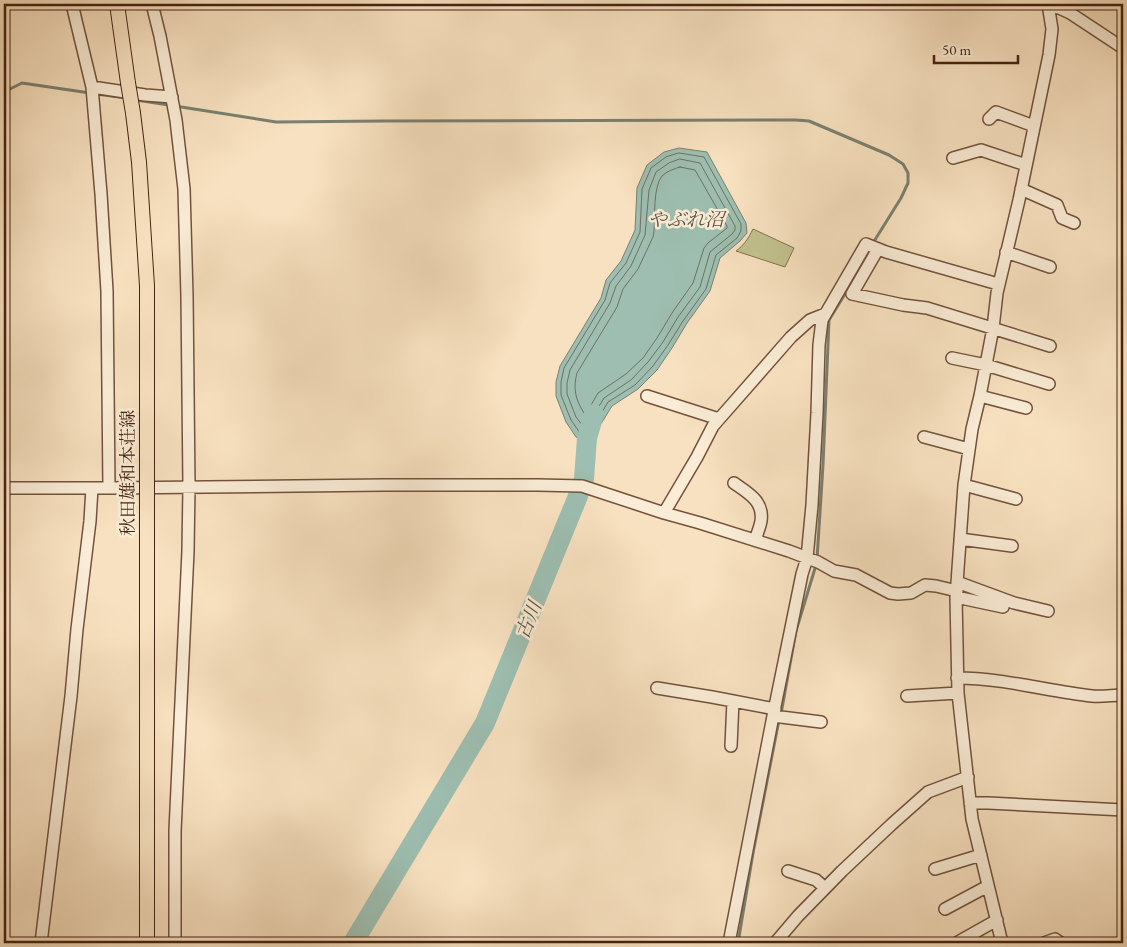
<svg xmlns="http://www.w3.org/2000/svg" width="1127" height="947" viewBox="0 0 1127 947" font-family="'EB Garamond','Noto Serif JP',serif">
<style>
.green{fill:#c2c28f;stroke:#847250}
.water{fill:#9dbeb0;stroke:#7a8070}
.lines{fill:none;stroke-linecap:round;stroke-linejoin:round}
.shore{stroke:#717060;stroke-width:1}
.stream{stroke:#7a8070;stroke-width:3}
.river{stroke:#9dbeb0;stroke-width:20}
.minor-casing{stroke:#72523d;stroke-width:14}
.major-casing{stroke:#452211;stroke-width:16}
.minor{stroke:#faecd6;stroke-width:11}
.major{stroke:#f8e1c0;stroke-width:14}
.major-bridge-casing{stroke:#452211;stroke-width:16;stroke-linecap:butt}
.major-bridge{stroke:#f8e1c0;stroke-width:14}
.labels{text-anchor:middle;stroke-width:5;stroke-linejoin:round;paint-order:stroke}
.street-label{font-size:18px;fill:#452211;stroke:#faecd6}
.water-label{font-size:19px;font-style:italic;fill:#5f5141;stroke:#faecd6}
</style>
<rect width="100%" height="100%" fill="#f8e1c0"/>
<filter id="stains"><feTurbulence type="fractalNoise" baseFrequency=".004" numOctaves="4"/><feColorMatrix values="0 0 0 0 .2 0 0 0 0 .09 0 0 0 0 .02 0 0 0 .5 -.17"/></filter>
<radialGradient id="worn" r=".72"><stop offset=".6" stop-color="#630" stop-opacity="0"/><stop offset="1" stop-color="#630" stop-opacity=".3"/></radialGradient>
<path class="green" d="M753,229l41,19 -9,19 -49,-16c8,-6 12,-12 17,-22z"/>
<path class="water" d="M679,148l28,4 39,71 1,10 -7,8 -20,17 -10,33 -23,32 -15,25 -15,22 -19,19 -26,17 -13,21 -7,9 -8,5 -8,-4 -10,-15 -10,-26v-14l4,-16 41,-68 5,-18 15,-19 14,-31 2,-42 10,-23 17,-13z"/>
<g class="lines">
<path class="shore" d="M679,153l25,4 37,67v7l-4,7 -21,17 -10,34 -23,32 -15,24 -15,21 -18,19 -27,17 -13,22 -7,8 -5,3 -3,-2 -9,-13 -10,-25v-13l3,-14 41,-68 5,-17 16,-20 14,-31 2,-43 9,-21 15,-11z
M680,159l20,4 35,63v4l-3,4 -22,18 -10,35 -22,30 -15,25 -15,20 -17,18 -27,18 -14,23 -5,5h-2l-7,-9 -9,-23v-11l3,-13 40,-67 6,-17 15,-20 14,-31 4,-45 7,-18 13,-9z
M680,167l15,3 32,56v2l-19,15 -4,5 -11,35 -21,30 -15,25 -14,20 -17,16 -28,19 -11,19 -3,1c-9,-14 -11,-25 -7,-40l40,-66 6,-18 15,-20 15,-32 1,-6c1,-14 -1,-44 8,-55 5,-5 12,-7 18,-9z"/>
<path class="stream" d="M4,92l18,-9 68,10
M96,94l31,4
M136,100l33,5
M175,106l101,16 107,-1 413,-1 13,1 80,34 14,9 5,9v10l-7,15 -28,45
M817,559l6,-94 6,-145 27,-44 14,-27
M781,714l15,-83 20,-66
M738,943l15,-90 26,-133"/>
<path class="river" d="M353,943l132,-220 93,-227 6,-17 3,-41 7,-24"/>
<defs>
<path id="minor" d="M72,4l20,83 9,107 6,97 2,197
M152,4l8,32 16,84 8,69 3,107 2,191 -1,64 -13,280v112
M1048,6l11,2 11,5 53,35
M92,87l53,8 27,2
M989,119l7,-7 38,14
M953,158l28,-8 45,15
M1021,189l36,16 5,13 12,5
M878,249l-26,45 51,11 24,3 123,38
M1006,252l44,15
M952,358l34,7 63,19
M647,396l72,23
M980,396l46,12
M924,437l45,12
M734,483c14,10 30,18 27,38 -1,6 -4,13 -6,19
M964,485l52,14
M4,488h105l275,-3h154l44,1 82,27 36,10 89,28 29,11 16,9 22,4 34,18 8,1 13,-1 14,-8 11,1 21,5
M664,513l33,-56 16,-31 78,-89 19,-17 15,-6
M960,539l52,7
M957,582l57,21 34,8
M956,597l47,10
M957,678c46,0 90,13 135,18 10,1 21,-1 31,-1
M657,688l55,9 63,12
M907,696l51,-3
M773,716l48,6
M731,746l2,-45
M970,803h18l135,7
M935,869l46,-14
M788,871l28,9 9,8
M945,909l43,-23
M958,942l39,-22
M41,943l30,-247 6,-67 13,-108 2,-33
M729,943l44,-227 29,-142 5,-16 5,-53 5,-92 2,-68 3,-25 44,-76 20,8 112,32
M775,943l23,-27 44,-45 50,-47 36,-32 40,-15
M1002,943l-30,-124 -14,-126 -2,-96 8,-112 8,-56 8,-33 13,-68 4,-35 22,-93 30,-145 3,-26 -4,-25
M1044,943l11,-4 6,4"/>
<path id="major" d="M117,4l11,79
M133,113l6,49 8,124v188
M147,503v440"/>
</defs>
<use href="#minor" class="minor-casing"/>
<use href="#major" class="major-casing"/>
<use href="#minor" class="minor"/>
<use href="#major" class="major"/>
<defs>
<path id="major-bridge" d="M128,83l5,30
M147,503v-29"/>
</defs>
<use href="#major-bridge" class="major-bridge-casing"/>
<use href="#major-bridge" class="major-bridge"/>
</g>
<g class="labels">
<g class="street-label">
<text transform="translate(128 473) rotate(-90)" y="6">秋田雄和本荘線</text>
</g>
<g class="water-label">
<text x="686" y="226">やぶれ沼</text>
<text transform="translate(528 620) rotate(-68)" y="7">古川</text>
</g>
</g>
<rect width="1127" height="947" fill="none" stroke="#f8e1c0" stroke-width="20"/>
<rect x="5" y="5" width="1117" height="937" fill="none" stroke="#452211" stroke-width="2.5"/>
<rect x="10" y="10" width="1107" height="927" fill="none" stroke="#452211"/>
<path d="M934 55v8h84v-8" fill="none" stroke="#452211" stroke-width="2.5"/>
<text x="942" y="55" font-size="15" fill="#452211" stroke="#faecd6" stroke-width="4" paint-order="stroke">50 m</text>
<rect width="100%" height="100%" filter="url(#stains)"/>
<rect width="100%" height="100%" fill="url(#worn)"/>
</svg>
